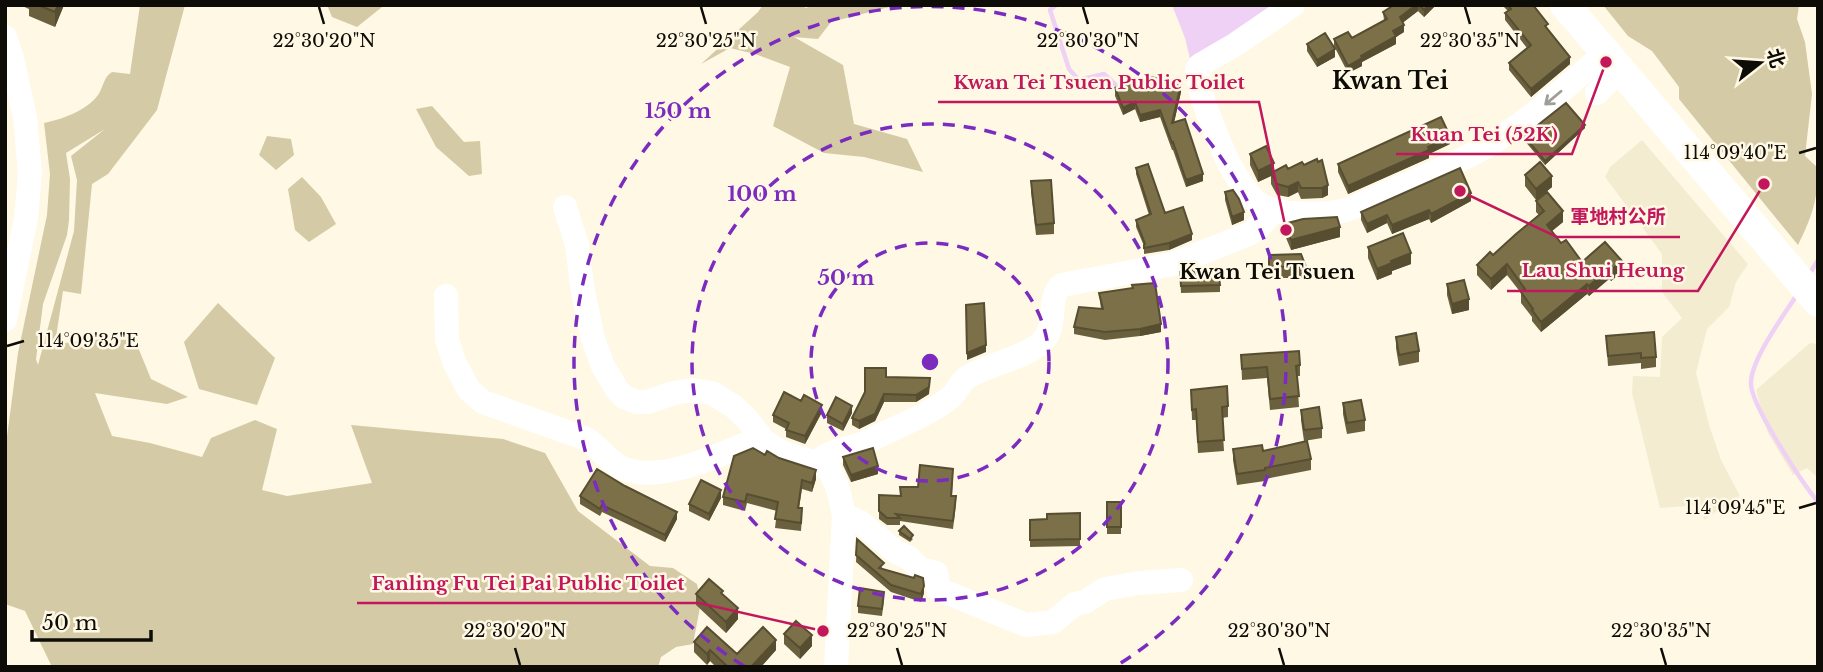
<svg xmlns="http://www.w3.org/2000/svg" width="1823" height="672" viewBox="0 0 1823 672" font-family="'Libre Baskerville','Noto Sans SC',serif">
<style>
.built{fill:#f4ecd1}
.green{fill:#d4caa5;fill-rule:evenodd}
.water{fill:#eed1f5}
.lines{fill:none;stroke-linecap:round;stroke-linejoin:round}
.stream{stroke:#eed1f5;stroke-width:4.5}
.minor{stroke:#fff;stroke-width:24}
.major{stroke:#fff;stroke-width:30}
.wall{fill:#6b603e}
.shaded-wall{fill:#574e32}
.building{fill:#7c7048;stroke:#574e32;stroke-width:2}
.oneway{stroke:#9f9e9b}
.ticks{fill:none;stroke:#0e0c06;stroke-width:2.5}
.ring{fill:none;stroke:#7b2cbf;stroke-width:3.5;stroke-dasharray:12 9}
.labels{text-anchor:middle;stroke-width:5;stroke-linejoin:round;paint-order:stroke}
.quarter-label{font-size:21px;font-weight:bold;fill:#0e0c06;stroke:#fef8e5}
.district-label{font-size:24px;font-weight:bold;fill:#0e0c06;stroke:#fef8e5}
.ticks-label{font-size:18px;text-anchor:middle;fill:#0e0c06;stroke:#fef8e5;stroke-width:5;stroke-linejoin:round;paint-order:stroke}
.centre{fill:#7b2cbf;stroke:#fef8e5;stroke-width:3.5}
.ring-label{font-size:21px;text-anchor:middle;font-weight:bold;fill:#7b2cbf;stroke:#fef8e5;stroke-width:5;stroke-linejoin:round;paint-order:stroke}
.leader{fill:none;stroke:#c2185b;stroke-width:2.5}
.callout-dot{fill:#c2185b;stroke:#fef8e5;stroke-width:2.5}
.callout-label{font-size:19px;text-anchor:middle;font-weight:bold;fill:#c2185b;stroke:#fef8e5;stroke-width:5;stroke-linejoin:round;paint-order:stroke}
</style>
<rect width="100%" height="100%" fill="#fef8e5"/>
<path class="built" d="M1642,140l106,124 -12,18 -7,25 -22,22 -11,44 13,52 12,35 19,36 -36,24 -3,-15 -41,3 -28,-115 1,-17 27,1 2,-40 20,-19 -20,-26v-38l-57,-77 5,-10z
M1810,343l6,1 2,2v132l-11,-10 -14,7 -25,-42 -12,-43z"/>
<path class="green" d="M140,5h45l-28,105 -49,64 -16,10 -11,110 -18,-3 -8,53 47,-5 33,1 16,39 37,18 -21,7 -72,-11 17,43 38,7 52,14 9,-19 44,-18 22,9 -15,61 25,6 85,-13 -21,-58 152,14 42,14 33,58 72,55 23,2 24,16 4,18 -8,42 -17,3 -15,10 -3,10h-606l-27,-56 -20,-7v-152l13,-99 29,-138 3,-41 -6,-51c19,-4 42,-12 54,-28 6,-9 5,-17 14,-23l18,2zM105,129l-34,27 6,24 -3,51 -36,134 -2,-6 7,-55 24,-69 2,-15 1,-41 -4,-26z
M327,5h53l2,2 -25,20 -25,-10z
M763,5h41l1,3 12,-3h80l-66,17 -13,17 -24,-2 49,28 11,59 53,15 16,33 -59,-15 -40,-4 -51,-27 17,-59 -35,-13 -25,-6 -29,16 57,-52z
M1603,5h196l-2,14 8,23 7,52 -7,62 13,12c0,31 -6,49 -20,77l-119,-146v-12l-27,-36 -24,-15z
M432,106l32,36 16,-1 2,33 -13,2 -33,-29 -20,-38z
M267,136l24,3 3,16 -18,15 -17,-15z
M302,177l19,20 15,27 -27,18 -14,-12 -7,-41z
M218,303l57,55 -18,47 -58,-16 -15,-47z"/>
<path class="water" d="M1172,5h108l-90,54 -5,-21z"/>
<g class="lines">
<path class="stream" d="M1056,5l-6,5 19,59 10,11 25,-6 13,12
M1808,276l10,-16
M1798,293c-13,21 -48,67 -47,91 0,21 52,100 67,118"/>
<path class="minor" d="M1293,5l-57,39 -36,21 -3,5c2,26 15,53 24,76 7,17 23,47 38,58 19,12 62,11 83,7 15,-3 31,-13 45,-19 41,-17 82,-33 119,-58 35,-24 67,-53 99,-81
M5,37l7,21 13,60 5,55 -4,45 -21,102
M1597,93l22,-23
M565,207l12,38 5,41 11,53 10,27 15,25 6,6 13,5h10l27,-9 18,-3 20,3 21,13 14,13 17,22 19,12 38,11 9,7 8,18 6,26 -8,152
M446,296l1,44 8,24 14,26 14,12 104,37c12,9 20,21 33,28 38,19 105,-14 141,-30
M821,464v-5c13,-10 30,-10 45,-17 27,-14 62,-26 85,-45 7,-6 9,-16 17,-20 21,-13 50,-17 69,-31 25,-17 7,-47 25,-61l111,-21 76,-30 10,-7 15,-17
M844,515l16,7 36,30 13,6 11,11 16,4 2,16 88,36 27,-3 22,-18 10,-2 20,-13 34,-6 42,-3"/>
<path class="major" d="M1565,5l253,297"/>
</g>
<path class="wall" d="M20,5h44l-9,22 -26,-11v-7z
M1394,5h42l-12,12 -6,-6 -15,11 1,10 -8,5v7l-34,18v4l-14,7 -14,-27v-7l18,-1 32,-18 -1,-8z
M1502,5h31l37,59 -39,33 -22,-27v-7l18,-15 -22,-28v-7l3,-2z
M1307,44l28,13 -18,10 -10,-16z
M1115,88l66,4 -7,31 29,58 -17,6 -13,-37h-1l-12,-33 -20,5 -5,-13 -12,6 -8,-19z
M1585,128l-40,37 -21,-25v-4z
M1450,144l-21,10v4l-81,36 -10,-22v-8z
M1250,154l24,17 30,-6 24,30 -6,3 -21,1 -3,-7 -10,5 -11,-2 -6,-11v-8l-13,6 -8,-17z
M1136,168l29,45 27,27 -23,10 -25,4v-8l-8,-19v-7l13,-5 -13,-41z
M1525,175l27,12 -16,13 -11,-14z
M1031,181l23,42v11l-18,1 -5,-43z
M1225,192l19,28 -12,5 -7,-25z
M1471,201l-40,22 -2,-4 -37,15 -5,-11 -20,10 -6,-13v-8z
M1536,201l27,21 -11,9 9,12 21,19 40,10 -11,9 -2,-2 -20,17 -2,-2 -46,38 -9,-11v-4l-11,-14v-10l-14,-18 -16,15 -14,-15v-10l16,-10 46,-40 -3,-3z
M1284,224l56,13 -49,13 -7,-17z
M1368,247l43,17 -19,7v3l-15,6 -9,-22z
M1269,255l37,12v11h-37z
M1180,272l40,13v7l-39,1z
M1447,284l22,26 -17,4 -5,-19z
M1132,285l29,47 -21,4 -35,4 -31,-6v-7l27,-18 -2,-16 33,-5z
M1606,336l50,21v10l-15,2v-6l-33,3z
M1396,337l23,14v11l-20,4 -3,-18z
M1241,355l59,10v11h-3l2,31 -29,3 -3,-32 -25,2z
M886,377l43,17 -13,8h-32l-9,19 -16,8 -7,-4v-7z
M1191,390l37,16v11l-6,1 2,33 -26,2 -2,-33h-4z
M1343,403l22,17v11l-18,3 -4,-20z
M1301,410l21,18v10l-18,3 -3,-21z
M822,412l-17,32 -19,-7v-8l-13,-7v-7z
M852,413l-9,18 -16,-8v-8z
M1233,449l30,2 48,8v11l-46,9v2l-28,4 -4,-25z
M765,455l51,24 -4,13 -10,-3 -3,19 3,9 -1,14 -26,-3 2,-17 -30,-8 -2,8 -22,-6v-8z
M843,457l35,17 -27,8 -8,-17z
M953,476l-1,20 4,8 -3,25 -53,-8v4h-13l-8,-6v-24l21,1 18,-9z
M580,496l97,23 -12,23 -63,-30 -2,4 -20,-12z
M721,498l-12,23 -20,-10v-7z
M1107,502h14v32h-14z
M1080,513v33l-50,1v-27l17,-1z
M899,531l14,8 -3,3 -11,-7z
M857,539l27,31 40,23 -3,9 -30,-10 -35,-30z
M696,594h27l15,25 -12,14 -30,-28z
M884,599l-2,17 -24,-3v-7z
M784,634l28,12 -12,13 -16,-15z
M694,642l43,12 39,-4 -15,17h-45l-6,-6 -3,4 -13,-13z"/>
<path class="shaded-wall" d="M58,5h6l-9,22v-15z
M1416,5h2v6l-18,14v-8z
M1428,5h8l-12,12v-7z
M1404,25v7l-8,5v7l-34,18v4l-14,7v-7l45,-35z
M1335,49v8l-18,10v-7z
M1570,57v7l-39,33v-8z
M1181,84v8l-9,39v-8z
M1135,102v7l-12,6v-7z
M1160,110v7l-20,5v-7z
M1585,125v3l-40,37v-4z
M1450,136v8l-21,10v4l-81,36v-8z
M1274,163v11l-3,-1v3l-13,6v-11z
M1203,174v7l-17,6v-7z
M1552,176v11l-16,13v-11z
M1298,182v10l-10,5v-10z
M1328,185v10l-6,3v-10z
M1471,193v8l-40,22v-9z
M1429,210v9l-37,15v-9z
M1563,211v11l-16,13v-10z
M1244,212v8l-12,5v-8z
M1387,215v8l-20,10v-9z
M1340,227v10l-49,13v-10z
M1192,234v6l-23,10v-7z
M1411,253v11l-19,7v3l-15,6v-11l14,-8z
M1622,261v11l-11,9v-11z
M1507,264v11l-16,15v-11z
M1609,268v11l-20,17v-10z
M1587,284v10l-46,38v-10z
M1469,299v11l-17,4v-10z
M1161,324v8l-21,4v-7z
M986,345v7l-19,8v-7z
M930,385l-1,9 -13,8v-7z
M884,394v8l-9,19 -16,8v-8z
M822,405v7l-17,32v-8z
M852,406v7l-9,18v-7z
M878,466v8l-27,8v-7z
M816,470v9l-4,13v-9z
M721,490v8l-12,23v-7z
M677,512v7l-12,23v-7z
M924,586v7l-3,9v-8z
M738,608v11l-12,14v-11z
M812,635v11l-12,13v-11z
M776,640v10l-15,17h-10z
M710,650v11l-3,4v-11z"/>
<path class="building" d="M38,5h20l-3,7z
M1394,5h22l-16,12 4,8 -11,6 3,5 -35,20 1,2 -14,8 -14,-27 14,-7 4,6 35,-19 -4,-7z
M1419,5h9l-4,5z
M1508,5h25l15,19 -3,2 25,31 -39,32 -22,-26 22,-18 -26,-32 6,-4z
M1325,33l10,16 -18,11 -10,-16z
M1151,77l30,7 -9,39 13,-4 18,55 -17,6 -13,-38 -1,1 -12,-33 -20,5 -5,-13 -12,6 -8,-20z
M1566,103l19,22 -40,36 -21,-25z
M1441,117l9,19 -22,11 1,3 -81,36 -10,-22z
M1266,146l8,17 -16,8 -8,-17z
M1317,159l1,3 4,-2 6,25 -6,3h-21l-3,-6 -10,5 -11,-3 -6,-11 15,-8 2,4 14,-7 2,3z
M1540,162l12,14 -16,13 -11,-14z
M1148,164l17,49 18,-6 9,27 -23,9 -25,5v-3l1,-1 -9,-24 15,-6 -15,-46z
M1460,168l11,25 -40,21 -2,-4 -37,15 -5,-10 -20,9 -6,-12z
M1051,180l3,43 -18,2 -5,-44z
M1233,190l6,9 5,13 -12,5 -7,-25z
M1547,192l16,19 -16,14 14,18 5,-3 16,22 23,-20 17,19 -11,9 -2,-2 -20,18 -2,-2 -46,38 -9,-12 1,-1 -12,-17 4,-3 -18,-25 -16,15 -14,-14 13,-13 3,3 23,-21 28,-23 -8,-10z
M1337,217l3,10 -49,13 -7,-16 19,-5z
M1403,233l8,20 -20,8 1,2 -15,6 -9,-22z
M1301,254l5,13h-37v-12z
M1218,268l2,17 -39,1 -1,-14z
M1464,280l5,19 -17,5 -5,-20z
M1155,283l6,41 -21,5 -35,3 -31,-5 5,-20 24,2 -4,-16 34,-5 -1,-3z
M984,303l2,42 -19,8 -1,-48z
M1654,332l2,25 -15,1v-5l-33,3 -2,-20z
M1416,333l3,18 -20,4 -3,-18z
M1299,351l1,14 -4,1 3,30 -29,3 -3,-32 -25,2 -1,-14z
M865,368h21v9l44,1 -1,9 -13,8 -32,-1 -9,20 -16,7 -7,-3 13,-26z
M1227,386l1,20 -6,1 2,33 -26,2 -2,-33 -4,1 -1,-20z
M784,392l17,9 3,-6 18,10 -17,31 -19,-6 3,-7 -16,-8z
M836,397l16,9 -9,18 -16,-9z
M1361,400l4,20 -18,3 -4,-20z
M1319,407l3,21 -18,2 -3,-20z
M1307,441l4,18 -46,9v2l-28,4 -4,-25 29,-4 1,6z
M753,448l12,7 2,-4 12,7 37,12 -4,13 -10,-3 -4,28h4l-1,15 -26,-4 3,-17 -31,-8 -2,8 -22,-5 11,-41z
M873,448l5,18 -27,9 -8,-18z
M920,465l33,4 -2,27h5l-3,25 -57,-7 4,4h-13l-8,-7v-16l22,1 -1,-9h18z
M597,469l28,17 52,26 -12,23 -63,-30 -2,4 -20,-13z
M701,480l20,10 -12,24 -20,-10z
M1107,502h14v25h-14z
M1080,513v26l-50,1v-20l17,-1v-5z
M904,526l9,9 -3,4 -11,-8z
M857,539l27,24 -5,5 35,10 1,-3 8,3 1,8 -3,8 -30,-9 -35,-30z
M709,579l14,12 -2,2 17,15 -12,14 -30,-28z
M860,588l24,4 -2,17 -24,-3z
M796,621l16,14 -12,13 -16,-14z
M707,627l30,27 26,-27 13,13 -25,27h-23l-18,-17 -3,4 -13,-12z"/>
<defs><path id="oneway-shaft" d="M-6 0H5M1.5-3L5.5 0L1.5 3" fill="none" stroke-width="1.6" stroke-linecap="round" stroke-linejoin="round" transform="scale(1.75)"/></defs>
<use class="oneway" href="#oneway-shaft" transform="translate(1553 98) rotate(140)"/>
<path class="ticks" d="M319,7l5,17M701,7l5,17M1083,7l5,17M1465,7l5,17M1799,153l17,-5M7,346l17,-5M1799,508l17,-5M515,648l5,17M897,648l5,17M1279,648l5,17M1661,648l5,17"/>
<g class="ring">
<circle cx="930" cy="362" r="119"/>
<circle cx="930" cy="362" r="238"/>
<path d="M744 666A356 356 0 1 1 1116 666"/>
</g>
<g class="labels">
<g class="quarter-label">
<text x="1267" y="279">Kwan Tei Tsuen</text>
</g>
<g class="district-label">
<text x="1390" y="89">Kwan Tei</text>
</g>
</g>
<g class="ticks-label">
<text x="324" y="47">22°30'20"N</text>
<text x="706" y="47">22°30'25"N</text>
<text x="1088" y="47">22°30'30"N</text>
<text x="1470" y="47">22°30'35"N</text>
<text x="1735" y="159">114°09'40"E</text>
<text x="88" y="347">114°09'35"E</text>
<text x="1735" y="514">114°09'45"E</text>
<text x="515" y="637">22°30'20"N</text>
<text x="897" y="637">22°30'25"N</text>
<text x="1279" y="637">22°30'30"N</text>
<text x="1661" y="637">22°30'35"N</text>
</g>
<circle cx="930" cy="362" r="10" class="centre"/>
<g class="ring-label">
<text x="678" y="118">150 m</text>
<text x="762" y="201">100 m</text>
<text x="846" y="285">50 m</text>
</g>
<path class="leader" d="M1286 230L1259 102H938M1606 62L1572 154H1396M1460 191L1557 237H1680M1764 184L1698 291H1507M823 631L699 603H357"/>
<g class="callout-dot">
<circle cx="1286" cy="230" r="7"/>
<circle cx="1606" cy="62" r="7"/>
<circle cx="1460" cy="191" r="7"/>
<circle cx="1764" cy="184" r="7"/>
<circle cx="823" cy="631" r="7"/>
</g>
<g class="callout-label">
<text x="1099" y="89">Kwan Tei Tsuen Public Toilet</text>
<text x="1484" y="141">Kuan Tei (52K)</text>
<text x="1618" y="223">軍地村公所</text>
<text x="1603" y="277">Lau Shui Heung</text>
<text x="528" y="590">Fanling Fu Tei Pai Public Toilet</text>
</g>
<rect width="1823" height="672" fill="none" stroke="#0e0c06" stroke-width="14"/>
<g transform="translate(1760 63) rotate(73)" stroke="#fef8e5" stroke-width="5" paint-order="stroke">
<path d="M0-5L12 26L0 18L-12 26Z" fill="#0e0c06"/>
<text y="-10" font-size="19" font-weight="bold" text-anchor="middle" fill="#0e0c06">北</text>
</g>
<path d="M32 630v10h119v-10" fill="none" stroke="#0e0c06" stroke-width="3.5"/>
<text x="42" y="630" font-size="21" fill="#0e0c06" stroke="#fef8e5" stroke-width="5" paint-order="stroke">50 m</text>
</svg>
